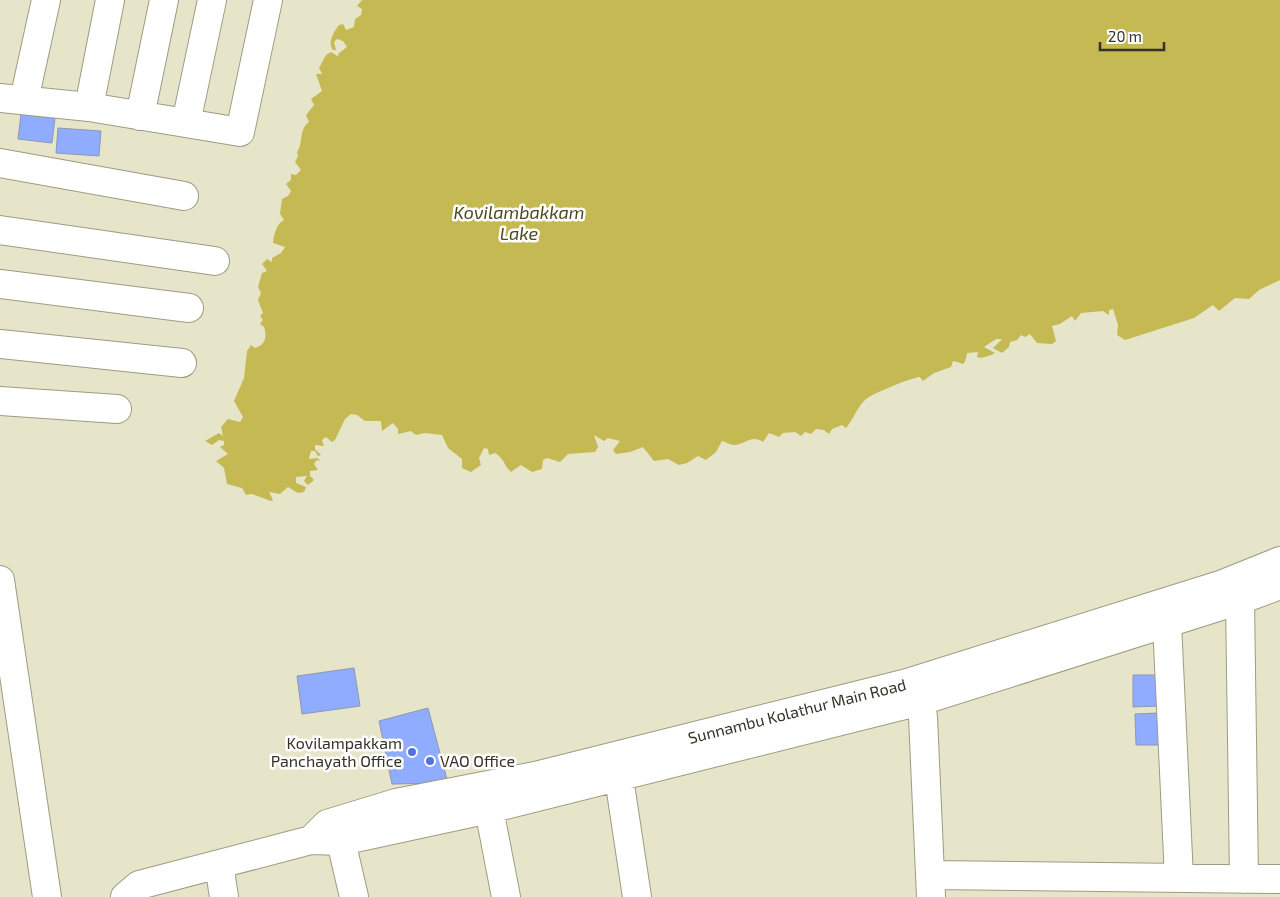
<svg xmlns="http://www.w3.org/2000/svg" width="1280" height="897" viewBox="0 0 1280 897" font-family="'Exo 2',sans-serif">
<style>
.water{fill:#c4b953}
.building{fill:#90acff;stroke:#8e97b0}
.lines{fill:none;stroke-linecap:round;stroke-linejoin:round}
.minor-casing{stroke:#9e9b81;stroke-width:30}
.minor{stroke:#fff;stroke-width:28}
.poi-dot{fill:#5371e7;stroke:#fff;stroke-width:2}
.labels{text-anchor:middle;stroke-width:5;stroke-linejoin:round;paint-order:stroke}
.street-label{font-size:16px;fill:#343328;stroke:#fff}
.poi-label{font-size:16px;fill:#343328;stroke:#fff;text-anchor:end}
.water-label{font-size:18px;font-style:italic;fill:#4d491e;stroke:#fff}
</style>
<rect width="100%" height="100%" fill="#e7e5c9"/>
<path class="water" d="M362,0h918v280l-21,10 -10,9 -14,-1 -16,13 -6,-6 -19,13 -69,22 -8,-5 1,-10 -5,-16 -4,1v5l-6,-4 -22,2 -6,8 -3,-5 -12,8 -8,2 4,15 -4,3 -15,-1 -7,-9 -5,3 -4,-2 -4,5 -7,2 -1,5 -7,6 -9,-5 9,-9h-6l-12,8 11,6c-5,3 -14,6 -18,4l1,-5 -11,1c-3,17 -4,9 -14,8l-2,6 -17,6 -11,8 -3,-4c-10,1 -46,16 -54,22 -9,8 -13,21 -20,29l-4,-3 -10,4 -3,5 -5,-4 -8,-1 -5,5 -6,-2 -4,4 -6,-4 -12,1 -4,4 -10,-4 -6,9c-12,-8 -18,3 -29,3 -4,0 -8,-3 -12,-4l-6,11 -10,8 -8,-4 -11,7 -8,2 -11,-6 -14,2 -11,-14 -13,5 -14,2 -3,-4 7,-9 -12,-3 -4,3 -10,-6 4,12 -3,5 -27,2 -8,8 -13,-4 -4,2 -1,9 -10,3 -11,-7 -10,7c-7,-6 -7,-14 -16,-19l-6,2 -1,-6 -4,-1 -5,10 2,7 -10,7 -9,-4v-9l-14,-11 -6,-13 -17,-2 -9,2 -5,-4 -13,3v-5l-5,-6 -11,8 -1,-10h-16l-8,-6 -6,-1 -6,5 -10,21 -3,2 -6,-5 -4,3 2,6 -9,-1v4l6,6 -3,1 -3,-5h-4l-2,8 8,-1 4,3 -4,-1 -3,4 4,6 -8,1v5l4,4 -6,5 -4,-4 3,-5 -11,1v6l10,4 -2,5 -6,1 -10,-6 -8,7 -11,-2 4,8 -2,1 -19,-7 -6,1 -4,-7 -15,-4 -3,-16 -8,-7 12,-7 -8,-7 4,-2v-4l-5,-1 -7,5 -7,-4 14,-8 4,3 -2,-9 7,-8 12,3 3,-5 -9,-16 10,-23 3,-27 4,-6 4,3c11,-3 12,-12 9,-21l-4,-3 3,-4 -3,-4 3,-3 -5,-13 3,-7 -3,-6 4,-14 5,-2 -5,-7 5,-5 5,3v-4l9,-5 4,-6 -12,-4c1,-8 3,-19 11,-23l-4,-6 2,-15 6,-3 3,-5 -5,-7 5,-4v-6l5,1 5,-5 -6,-8 3,-6 -1,-4c7,-10 1,-22 12,-30l-3,-7 8,-10 -3,-6 11,-8 -6,-17h6l-3,-6 7,-13 5,-3 8,5 -1,-3 9,-7 -4,-6 -6,-2 -3,3 2,8h-3c-6,-8 1,-18 6,-25l4,-1 3,6 8,-3 1,-8 6,-4 1,-6 -5,-3z"/>
<path class="building" d="M21,114l34,4 -3,25 -34,-4z
M58,128l43,3 -2,25 -43,-3z
M354,668l6,38 -58,8 -5,-38z
M1133,675h25l1,31 -26,1z
M428,708l20,75 -56,1 -13,-63z
M1158,713l1,32h-23l-1,-31z"/>
<g class="lines">
<defs>
<path id="minor" d="M0,98l89,9 151,25 28,-132
M24,100l22,-100
M89,107l21,-107
M140,116l24,-116
M186,123l26,-123
M0,163l184,33
M0,230l215,31
M0,284l189,24
M0,344l182,19
M0,401l117,8
M0,580l47,317
M1240,600l4,279
M1167,623l12,255
M917,684l6,33 8,180
M619,778l18,119
M489,809l17,88
M311,840l16,-16 69,-21 139,-27 372,-93 316,-99 57,-23
M341,841l13,56
M219,864l5,33
M931,875l349,4
M125,897l14,-12 172,-45 30,1 148,-32 432,-108 319,-101 40,-15"/>
</defs>
<use href="#minor" class="minor-casing"/>
<use href="#minor" class="minor"/>
</g>
<g class="poi-dot">
<circle cx="412" cy="752" r="5"/>
<circle cx="430" cy="761" r="5"/>
</g>
<g class="labels">
<g class="street-label">
<text transform="translate(797 711) rotate(-14)" y="6">Sunnambu Kolathur Main Road</text>
</g>
<g class="poi-label">
<text x="402" y="749">Kovilampakkam<tspan x="402" dy="18">Panchayath Office</tspan></text>
<text x="440" y="767" text-anchor="start">VAO Office</text>
</g>
<g class="water-label">
<text x="519" y="219">Kovilambakkam<tspan x="519" dy="21">Lake</tspan></text>
</g>
</g>
<path d="M1100 42v8h64v-8" fill="none" stroke="#343328" stroke-width="2.5"/>
<text x="1108" y="42" font-size="15" fill="#343328" stroke="#ffffff" stroke-width="4" paint-order="stroke">20 m</text>
</svg>
